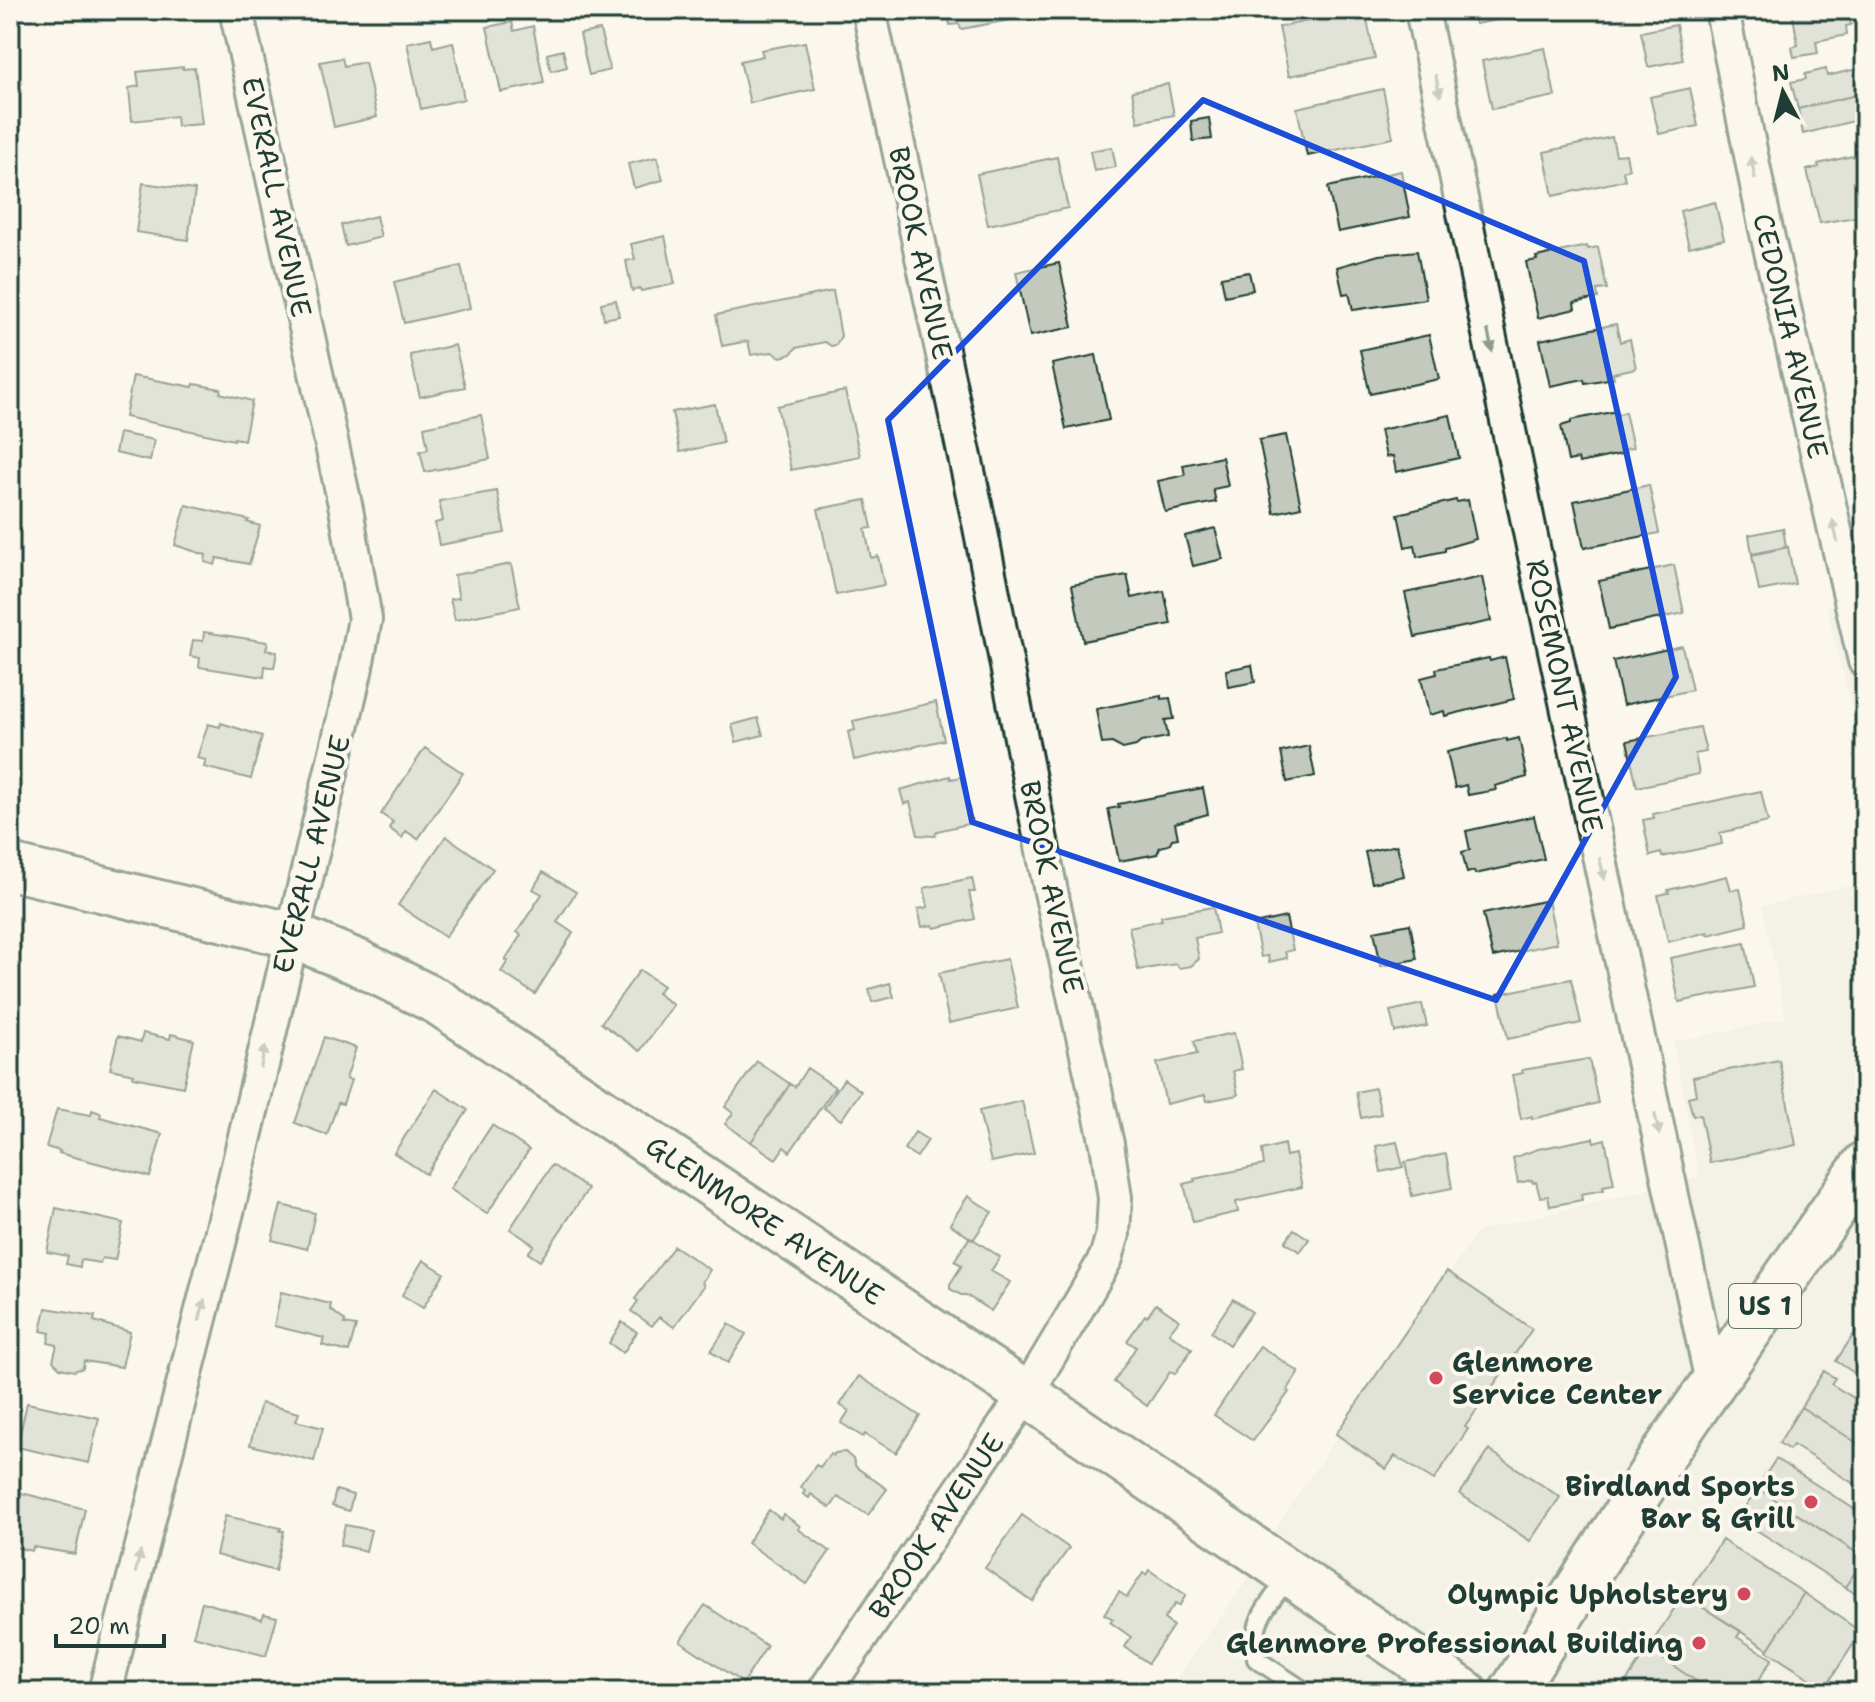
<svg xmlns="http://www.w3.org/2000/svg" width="1875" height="1702" viewBox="0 0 1875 1702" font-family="'Shantell Sans',sans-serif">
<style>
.built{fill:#eae9de}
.building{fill:#c4c9be;stroke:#1f3d34;stroke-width:2}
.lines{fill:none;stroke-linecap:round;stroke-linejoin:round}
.lane-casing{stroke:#1f3d34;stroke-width:22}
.street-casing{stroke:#1f3d34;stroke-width:38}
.secondary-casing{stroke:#1f3d34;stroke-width:50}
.primary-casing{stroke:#1f3d34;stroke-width:50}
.lane{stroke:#fbf7ec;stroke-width:16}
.street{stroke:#fbf7ec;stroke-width:32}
.secondary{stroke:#fbf7ec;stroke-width:44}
.primary{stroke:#fbf7ec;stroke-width:44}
.oneway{fill:#8d9a90}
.marked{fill:none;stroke:#1d4ed8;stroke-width:6;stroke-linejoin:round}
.poi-dot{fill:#d1495b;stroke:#fbf7ec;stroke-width:3}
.labels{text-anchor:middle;stroke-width:8;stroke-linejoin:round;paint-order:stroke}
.shield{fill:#fbf7ec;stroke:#61756b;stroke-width:2}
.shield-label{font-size:26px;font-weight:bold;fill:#1f3d34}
.street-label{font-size:28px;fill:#1f3d34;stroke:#fbf7ec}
.poi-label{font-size:28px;font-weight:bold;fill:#1f3d34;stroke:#fbf7ec;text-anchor:end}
</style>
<rect width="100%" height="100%" fill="#fbf7ec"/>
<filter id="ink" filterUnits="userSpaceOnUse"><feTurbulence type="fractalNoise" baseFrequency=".0125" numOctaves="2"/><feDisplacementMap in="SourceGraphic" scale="16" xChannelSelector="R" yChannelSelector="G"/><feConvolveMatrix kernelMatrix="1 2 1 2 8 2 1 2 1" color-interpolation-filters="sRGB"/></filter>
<g filter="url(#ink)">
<path class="built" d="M1865,598v163l-39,-154z
M1865,882v810h-698l80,-112 37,-65 194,-284 221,-54 -26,-135 113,-24 -24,-112z"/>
<path class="building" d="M947,10h61l2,10 -49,9 -2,-5 -9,1z
M1359,10h6l10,49 -86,17 -10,-49z
M1472,10h62v3l-59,11z
M1792,10h62l1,7 -5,2 1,6 -5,1 1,9 -31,6 2,12 -24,4 -2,-10 6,-2z
M512,22l2,9 19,-5 11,57 -43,9 -14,-65z
M1676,25l7,35 -35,7 -7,-35z
M600,30l10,40 -21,5 -9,-41z
M431,38l2,9 20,-5 11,57 -43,10 -14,-66z
M805,42l10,47 -65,14 -10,-42 23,-5 -2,-6z
M1545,48l10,48 -63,13 -10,-48z
M563,50l4,17 -16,4 -4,-17z
M342,58l2,8 21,-4 12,55 -43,10 -14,-65z
M183,67v2l12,-1 7,56 -25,2 -1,-10 -44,5 -3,-33 10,-2 -2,-14z
M1865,67v26l-67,16 -7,-27 15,-3 -1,-5 21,-5 1,7z
M1168,84l6,31 -36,7 -6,-31z
M1690,88l8,38 -39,8 -9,-37z
M1383,89l10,49 -86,18 -10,-48z
M1865,93v25l-62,16 -5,-25z
M1209,118l3,21 -19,2 -2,-20z
M1612,137l4,18 10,-1 3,15 -6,2 2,9 -72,16 -9,-44z
M1112,147l4,20 -22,4 -4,-20z
M1865,153v50l-7,2 3,11 -41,7 -13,-53 12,-3 -1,-3z
M657,157l6,23 -29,8 -6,-24z
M1057,157l11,51 -80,17 -11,-51z
M1401,171l9,46 -72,15 -10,-45z
M143,183l52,7 -7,50 -52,-8z
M1715,202l9,37 -35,8 -9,-36z
M376,216l5,21 -35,9 -5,-21z
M665,236l10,48 -34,7 -1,-3 -8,3 -6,-30 9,-2 -4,-15z
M1587,246l1,3 10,-2 9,42 -10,1 1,8 -24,5 1,6 -37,9 -12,-56 11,-2 -1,-3z
M1417,251l9,48 -73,11 -4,-17 -6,1 -6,-27 42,-12z
M1059,263l14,64 -43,9 -14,-64z
M461,266l9,42 -66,15 -10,-41z
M1249,272l4,18 -28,6 -4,-19z
M833,291l8,45 -5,9 -5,1 -6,-4 -29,6 -5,6 -10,3 -9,-5 -21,3 -3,-14 -26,5 -6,-31z
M616,300l3,16 -15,3 -3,-16z
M1616,324l4,18 10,-3 6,29 -23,5 1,5 -29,5 -1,-4 -34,7 -10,-46z
M1429,335l10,44 -69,15 -10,-44z
M455,345l10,42 -45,10 -10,-42z
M1096,355l13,65 -43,9 -14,-65z
M133,376l60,11 1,-3 27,5 -1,4 32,8 -8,39 -10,-2v2l-109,-23z
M845,391l15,65 -69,14 -14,-64z
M715,404l8,39 -43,9 -8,-40z
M1617,411v4l8,-3 8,36 -8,1 1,4 -47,10 -1,-4 -10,2 -7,-35 10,-3v-3z
M481,415l9,44 -65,13 -5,-21 8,-2 -4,-22z
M1450,415l9,43 -63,14 -3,-16 -7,1 -6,-27z
M119,433l35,7 -4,21 -35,-8z
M1286,435l15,72 -27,6 -15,-73z
M1222,457l6,29 -15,3 3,13 -51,10 -7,-31 27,-6 -2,-10z
M1649,485l10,48 -75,15 -10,-47z
M497,491l8,42 -66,12 -4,-22 8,-2 -4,-20z
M866,500l6,28 -7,1 6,29 7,-2 6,29 -48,10 -18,-86z
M1456,500l1,2 11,-2 8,39 -31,9v3l-28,6 -2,-12 -10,2 -7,-33z
M186,505l63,15 -2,2 13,4 -11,38 -32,-6 -2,7 -10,-3 1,-7 -31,-10z
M1215,528l8,31 -30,7 -8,-30z
M1783,528l3,19 -34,7 -3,-19z
M1788,547l7,37 -36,7 -7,-36z
M511,564l9,43 -65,13 -5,-21 9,-1 -5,-23z
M1674,565l10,48 -75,16 -10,-48z
M1127,575l5,23 32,-7 7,33 -88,17 -11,-56z
M1482,577l9,44 -76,16 -10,-44z
M204,632l64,10 -2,8 11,2 -3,16 -9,-2 -1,11 -65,-10 1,-9 -10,-2 3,-16 10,1z
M1682,646l10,44 -69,15 -10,-44z
M1505,657l9,42 -69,17 -1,-5 -15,4 -8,-37 16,-4 -1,-5 53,-11 1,3z
M1252,665l3,17 -27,5 -2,-17z
M1161,696v3l9,-1 4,21 -9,1 3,17 -27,5 -5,4 -13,3 -11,-6 -10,1 -6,-35z
M936,702l8,38 -90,20 -6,-28 7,-2 -2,-9z
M758,718l5,17 -27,7 -4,-17z
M221,723l41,13 -11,43 -47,-12 2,-7 -9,-2 11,-34 12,3z
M1700,727l6,25 -11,2 4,20 -62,13 -10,-46z
M1507,738v3l12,-3 8,39 -32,9 1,4 -28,5 -2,-10 -11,3 -8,-36z
M1309,746l6,30 -28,6 -6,-30z
M425,748l38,25 -45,66 -12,-8 -4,7 -13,-10 4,-6 -12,-8z
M950,776l1,3 11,-2 10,46 -35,8 -2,5 -17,-1 -8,-33 -6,2 -4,-14z
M1203,788l5,26 -33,9 3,15 -6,1 -3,6 -9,2 -3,7 -38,7 -11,-52 11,-2 -1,-3z
M1761,791l7,31 -48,11 2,11 -60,13 -1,-4 -11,3 -7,-36 11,-2 -1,-4z
M1534,816l10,43 -69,15 -1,-3 -7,2 -5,-21 8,-2 -4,-19z
M446,836l47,33 -48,68 -47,-32z
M1397,845l7,31 -32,7 -7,-31z
M543,872l33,20 -19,30 16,11 -38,61 -34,-22 7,-11 -3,-1 16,-25 -4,-3 25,-38 -9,-5z
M1727,876l4,14 9,-1 8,36 -40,10v-3l-40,10 -10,-47 11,-2 -1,-3z
M972,878l3,14h-6l6,27 -41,9 -1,-3 -11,2 -4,-18 10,-2 -4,-19z
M1548,900l9,43 -64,14 -10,-43z
M1213,907l5,26 -23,5 4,21 -8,7 -12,2 -3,-4 -38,6 -9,-43 33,-7 -1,-4z
M1286,917l7,33 -8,2 2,6 -18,4 -1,-6 -7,1 -7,-33z
M1410,924l7,35 -36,7 -7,-35z
M1745,943l9,44 -75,15 -9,-44z
M1007,959l11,49 -69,15 -10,-50z
M640,970l23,16 -6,7 16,12 -33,46 -39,-28z
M1571,979l10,44 -73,16 -10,-45z
M890,983l4,14 -22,5 -3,-13z
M1422,1004l5,22 -32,6 -5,-21z
M143,1033l27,6 1,-5 23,6 -11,47 -50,-10 1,-3 -24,-5 8,-33 23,6z
M1234,1033l8,36 -9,2 5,24 -31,6 -2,-6 -39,9 -9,-41 40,-9 -3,-13z
M324,1037l32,11 -10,31 5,1 -8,24 -5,-1 -11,32 -32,-12z
M1589,1059l9,44 -66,16v-3l-11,3 -9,-44 11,-2 -1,-3z
M1779,1060l17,85 -86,18 -10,-49 -7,2 -5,-19 8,-2 -3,-18z
M757,1061l33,23 -39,58 -26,-18 8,-11 -8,-6z
M807,1068l28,19 -45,65 -6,-5 -8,12 -25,-17 39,-58 5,3z
M844,1079l17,12 -20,29 -17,-12z
M1375,1088l6,26 -20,4 -5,-26z
M436,1089l32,21 -42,64 -32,-21z
M1022,1101l12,52 -43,9 -12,-51z
M57,1109l34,6 1,-5 9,3 -1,4 62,17 -12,43 -91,-24 1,-2 -14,-4z
M492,1125l37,25 -42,64 -37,-25z
M915,1132l13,8 -11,17 -13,-8z
M1593,1138l1,4 11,-3 9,45 -11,2 1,4 -23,4 1,6 -32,6 -2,-10 -8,1 -4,-15 -3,1 -1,-3 -14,3 -5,-25 25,-9z
M1397,1142l6,25 -22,5 -5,-26z
M1284,1144l2,12 9,-2 7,33 -66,15 2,10 -45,10 -9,-38 11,-3 -1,-2 70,-14 -2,-15z
M1446,1154l6,34 -40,8 -7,-34z
M552,1165l36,24 -48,72 -12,-8 6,-8 -24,-16z
M968,1196l24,16 -19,28 -23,-16z
M281,1205l34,8 -8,36 -35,-9z
M56,1208l67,15 -8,37 -13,-2 -2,5 -19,-3 -1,7 -14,-3 2,-8 -21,-4z
M1294,1229l15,10 -9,13 -15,-10z
M970,1237l30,20 -9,14 19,11 -19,29 -25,-16h-5l-11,-6v-5l12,-19 -8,-4z
M674,1246l36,24 -8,12 2,4 -30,41 -15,-10 -7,9 -21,-15 7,-10 -3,-2z
M423,1260l21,13 -21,35 -21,-13z
M1447,1271l85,58 -67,98 3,2 -34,51 -39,-24 -9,13 -50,-35z
M281,1292l50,12 -1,5 15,12 -1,3 12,2 -7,26 -27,-7 2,-7 -50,-12z
M1233,1299l19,13 -23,33 -18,-13z
M1156,1304l23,16 -10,13 23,16 -17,25 -5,-2 -23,34 -33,-24 22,-35 -9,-6 18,-26 2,2z
M46,1308l49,8 -1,5 36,11 -8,35 -38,-6 -1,7 -9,3 -14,-3 -7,-7 4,-16 -9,-2 2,-10 -9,-2z
M622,1322l15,10 -14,21 -14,-10z
M729,1324l17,10 -18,29 -17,-12z
M1858,1328l7,5v47l-29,-19z
M1260,1346l39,26 -12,19 2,1 -36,49 -39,-26z
M1824,1371l11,7 -4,6 34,21v43l-64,-41z
M859,1376l61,40 -24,37 -31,-19 -2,3 -22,-14 8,-12 -9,-6z
M27,1403l72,15 -10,45 -72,-16z
M261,1403l38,10 -3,8 27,7 -9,33 -64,-16z
M1801,1407l64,41v43l-72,-46 -4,5 -10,-7z
M1489,1450l71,47 -30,44 -70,-47z
M845,1452l8,7 3,8 31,22 -19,26 -30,-18 -8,11 -19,-14 -2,4 -6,-4 2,-3 -4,-4 15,-22 4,2 10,-13 3,2 2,-3z
M1776,1459l89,57 -2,41 -106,-69z
M1757,1488l108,70 -20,29 -107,-69z
M10,1490l75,19 -10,45 -42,-7 -1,4 -22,-5 2,-20h-2z
M336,1490l17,5 -4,16 -17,-5z
M769,1510l12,9 2,-5 17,12 -2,3 32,22 -23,33 -60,-41z
M1022,1515l47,33 -37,53 -47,-33z
M225,1516l56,12 -1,3h4l-9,40 -59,-16z
M345,1525l26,5 -5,21 -26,-6z
M1722,1540l82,53 -36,56 -83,-53z
M1865,1558v42l-20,-13z
M1149,1570l37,25 -7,11 -4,-2 -11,15 9,7 -25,37 -23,-16 6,-10 -21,-15 3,-3 -9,-5 15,-22 8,5 16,-24 3,2z
M1804,1593l57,39 -36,56 -58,-37z
M1683,1595l58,36 -4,6 35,22 -21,33h-27l-15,-10 -4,5 -57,-38z
M202,1602l60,17 2,-5 13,3 -11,39 -73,-20z
M705,1605l62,41 -24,37 -63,-42z
M1648,1649l57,38 8,5h-94z"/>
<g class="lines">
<defs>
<path id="lane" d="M1290,1576c-23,30 -39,43 -34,83l50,33"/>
<path id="street" d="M1422,10l119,575 171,797
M1722,10l43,215 100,436
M105,1692l124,-488 126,-532 10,-53 -19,-110 -110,-499
M824,1692l202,-298 48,-80 32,-56 7,-24 2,-36 -8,-54 -56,-252 -71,-365 -111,-517"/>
<path id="secondary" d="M10,867l281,68 66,27 81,40 588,392 438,298"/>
<path id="primary" d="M1512,1692l155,-243 198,-285"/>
</defs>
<use href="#lane" class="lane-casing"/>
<use href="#street" class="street-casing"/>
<use href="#secondary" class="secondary-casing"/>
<use href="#primary" class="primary-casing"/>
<use href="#lane" class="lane"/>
<use href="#street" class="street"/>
<use href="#secondary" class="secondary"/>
<use href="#primary" class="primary"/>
</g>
<defs><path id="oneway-solid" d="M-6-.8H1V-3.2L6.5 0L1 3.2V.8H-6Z" transform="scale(2)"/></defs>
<g class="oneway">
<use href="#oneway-solid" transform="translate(1438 86) rotate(78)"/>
<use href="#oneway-solid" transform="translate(1753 168) rotate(-101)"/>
<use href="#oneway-solid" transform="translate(1490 341) rotate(78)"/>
<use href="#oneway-solid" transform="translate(1835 531) rotate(-103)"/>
<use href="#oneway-solid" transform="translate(1602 869) rotate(78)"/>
<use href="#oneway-solid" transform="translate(263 1057) rotate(-77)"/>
<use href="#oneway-solid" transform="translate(1657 1124) rotate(78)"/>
<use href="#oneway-solid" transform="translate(202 1310) rotate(-76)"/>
<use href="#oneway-solid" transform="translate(138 1562) rotate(-76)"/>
</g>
</g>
<path d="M0 0H1875V1702H0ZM1203,100l381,161 92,416 -180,323 -524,-178 -84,-402z" fill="#fbf7ec" fill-opacity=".55" fill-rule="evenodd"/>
<path class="marked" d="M1203,100l381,161 92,416 -180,323 -524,-178 -84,-402z"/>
<g class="poi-dot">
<circle cx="1436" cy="1378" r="8"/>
<circle cx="1811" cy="1502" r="8"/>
<circle cx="1744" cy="1594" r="8"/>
<circle cx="1699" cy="1643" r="8"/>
</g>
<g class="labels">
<rect class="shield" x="1729" y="1284" width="72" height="44" rx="6"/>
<g class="shield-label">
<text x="1765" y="1315">US 1</text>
</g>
<g class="street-label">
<text transform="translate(277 197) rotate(78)" y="10">EVERALL AVENUE</text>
<text transform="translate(921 253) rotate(78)" y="10">BROOK AVENUE</text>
<text transform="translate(1791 336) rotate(77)" y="10">CEDONIA AVENUE</text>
<text transform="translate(1565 696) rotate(78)" y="10">ROSEMONT AVENUE</text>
<text transform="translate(311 854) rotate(-76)" y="10">EVERALL AVENUE</text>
<text transform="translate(1052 887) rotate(78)" y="10">BROOK AVENUE</text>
<text transform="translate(765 1220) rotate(34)" y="10">GLENMORE AVENUE</text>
<text transform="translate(936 1526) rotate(-56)" y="10">BROOK AVENUE</text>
</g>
<g class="poi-label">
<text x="1452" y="1372" text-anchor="start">Glenmore<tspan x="1452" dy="32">Service Center</tspan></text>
<text x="1795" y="1496">Birdland Sports<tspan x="1795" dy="32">Bar &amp; Grill</tspan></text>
<text x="1728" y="1604">Olympic Upholstery</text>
<text x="1683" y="1653">Glenmore Professional Building</text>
</g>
</g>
<rect width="1875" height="1702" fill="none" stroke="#fbf7ec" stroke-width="40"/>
<rect x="20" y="20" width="1835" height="1662" fill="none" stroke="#1f3d34" stroke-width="3" filter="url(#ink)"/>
<g transform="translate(1783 92) rotate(353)" stroke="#fbf7ec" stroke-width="6" paint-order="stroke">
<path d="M0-6L14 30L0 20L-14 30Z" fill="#1f3d34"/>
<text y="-12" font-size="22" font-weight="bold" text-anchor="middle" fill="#1f3d34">N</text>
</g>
<path d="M56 1634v12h108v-12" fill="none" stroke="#1f3d34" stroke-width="4"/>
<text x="68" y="1634" font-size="24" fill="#1f3d34" stroke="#fbf7ec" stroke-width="6" paint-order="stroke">20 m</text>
</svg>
